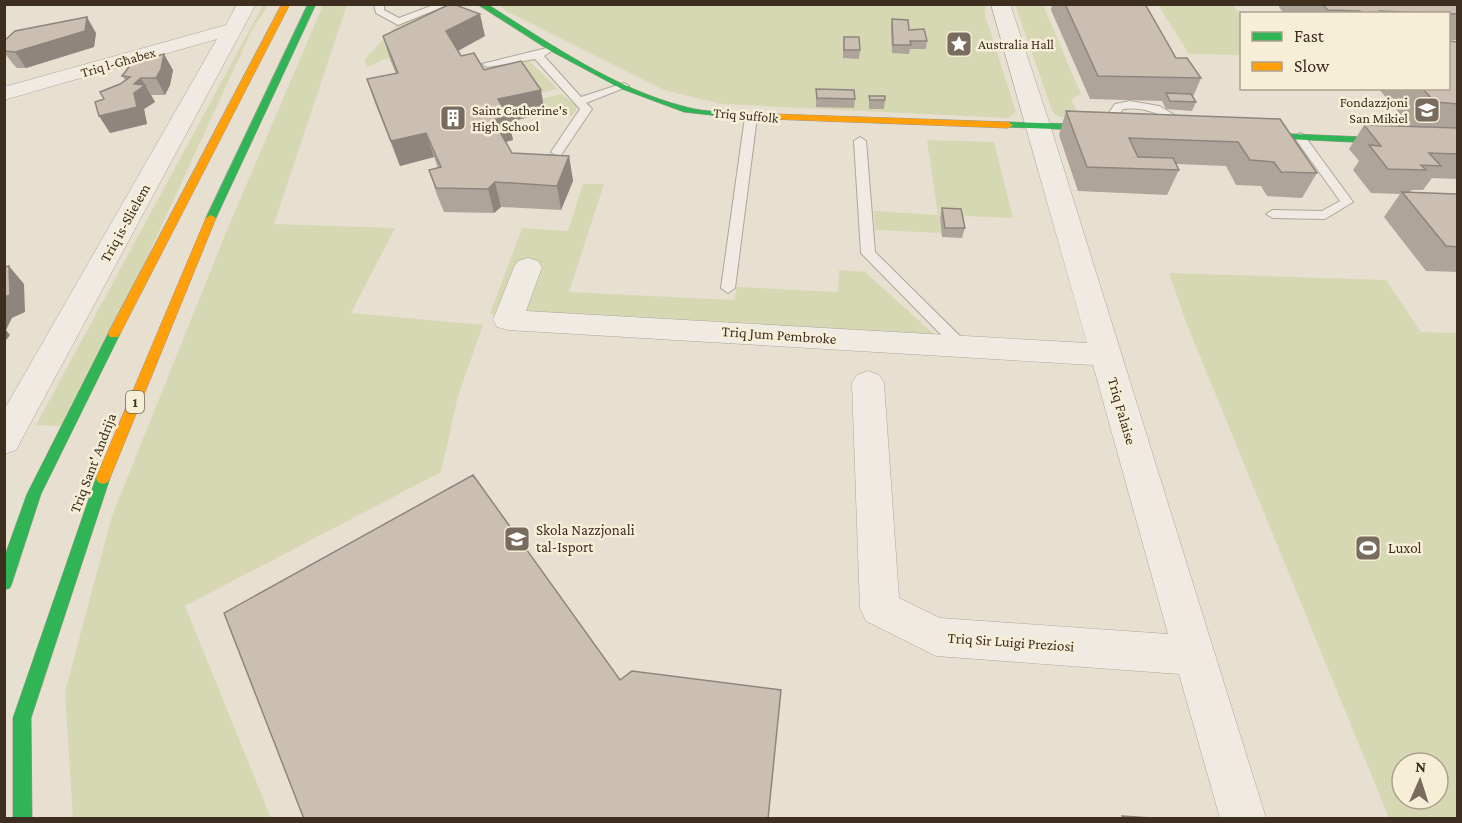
<svg xmlns="http://www.w3.org/2000/svg" width="1462" height="823" viewBox="0 0 1462 823" font-family="'Crimson Pro',serif">
<style>
.green{fill:#d6d7b3;fill-rule:evenodd}
.lines{fill:none;stroke-linecap:round;stroke-linejoin:round}
.lane-casing{stroke:#ada599;stroke-width:2}
.street-casing{stroke:#ada599;stroke-width:1}
.fast-casing{stroke:#9c958a;stroke-width:1}
.slow-casing{stroke:#9c958a;stroke-width:1}
.lane{fill:#efebe3;fill-rule:evenodd}
.street{fill:#efebe3;fill-rule:evenodd}
.fast{fill:#30b455;fill-rule:evenodd}
.slow{fill:#ff9f0a;fill-rule:evenodd}
.wall{fill:#afa499}
.shaded-wall{fill:#8e867d}
.building{fill:#cbbfb2;stroke:#8e867d;stroke-width:1.5}
.labels{text-anchor:middle;stroke-width:5;stroke-linejoin:round;paint-order:stroke}
.far-poi-label{font-size:14px;fill:#3d2e20;stroke:#f7eed8;text-anchor:start}
.far-street-label{font-size:14px;fill:#3d2e20;stroke:#f7eed8}
.shield{fill:#f7eed8;stroke:#756857;stroke-width:1.5}
.shield-label{font-size:14px;font-weight:bold;fill:#3d2e20}
.street-label{font-size:15px;fill:#3d2e20;stroke:#f7eed8}
.poi-label{font-size:15px;fill:#3d2e20;stroke:#f7eed8;text-anchor:start}
</style>
<rect width="100%" height="100%" fill="#e7e0d1"/>
<path class="green" d="M263,5h5l-16,25 -183,396 -33,-1z
M323,5h24l-73,219 121,4 -44,85 132,12 -25,71 -17,76 -256,134 86,212h-198l-8,-126 47,-176 115,-286z
M460,5l4,7 -6,13 -90,42 -4,-7 33,-35 51,-19z
M500,5h486l-1,10 31,97 -8,6 -287,-14 -57,-14 -158,-79z
M1015,5h28l38,89 -10,5 9,18h-20l-7,-4z
M1158,5h75l8,11v39l-52,-1z
M519,59h8l31,30 -30,7 -62,-20 15,-10z
M561,94l15,11v5l-4,6 -29,2 -7,-11 9,-3 -4,-5z
M927,140l67,2 19,76 -74,-3 3,18 -67,-3 -1,-19 64,4z
M583,184h21l-35,108 165,8 3,-13 101,5 1,-22 26,2 73,66 -448,-24 32,-86 46,3z
M1169,273l217,7 35,52 36,1v485h-68l-203,-496zM1402,763h36v36h-36z"/>
<g class="lines">
<defs>
<path id="lane" d="M374,4h10v6l15,8 37,-14h14l-52,21 -22,-12z
M547,48l5,3 -8,5 37,41 43,-14 5,3 -43,17 6,6 -31,46 -4,1 -6,-4 29,-43 -45,-50 -48,8 -5,-3z
M1130,101l29,5 35,20 -6,3 -4,-1c-20,-12 -37,-22 -61,-19l-15,21h-8l-2,-2 17,-24z
M751,114l6,3 -22,171 -7,5 -7,-5 24,-171z
M1300,133l4,2 49,67 -28,17 -52,-1 -7,-4 7,-4 49,1 18,-10 -46,-64z
M860,137l6,4 9,111 93,92 3,4 -3,4h-10l-97,-99 -7,-112z"/>
<path id="street" d="M237,4h19l-240,446 -12,4v-44l213,-371 -213,61v-13l222,-62z
M991,4h19l40,121 216,693h-46l-41,-144 -243,-18 -70,-35 -6,-13 -8,-225 5,-8 11,-4 11,4 5,8 15,215 41,20 228,16 -75,-269 -585,-35 -11,-3 -4,-7 21,-53 4,-6 10,-3 10,3 4,6 -16,44 561,32z"/>
<path id="fast" d="M308,4h8l-100,214 -5,3 -4,-1 -1,-2z
M477,4h10c62,39 127,85 199,103 19,5 39,5 59,6l5,3 -5,3 -61,-7 -62,-23 -73,-39z
M1008,122l98,3 5,3 -5,3 -101,-4v-4z
M1247,132l211,9v6l-214,-10 -2,-2z
M114,330l6,4 -79,160 -29,89 -2,5 -6,2v-32l23,-64 81,-160z
M103,472l5,2 2,4 -79,240 1,100h-19v-100l83,-240 2,-4z"/>
<path id="slow" d="M282,4h8l-170,330 -2,3h-8l-2,-3z
M745,113l263,9 5,3 -5,3 -266,-10v-4z
M211,215l5,3 -106,260 -2,4 -5,2 -5,-2 -2,-4 110,-260z"/>
</defs>
<use href="#lane" class="lane-casing"/>
<use href="#street" class="street-casing"/>
<use href="#fast" class="fast-casing"/>
<use href="#slow" class="slow-casing"/>
<use href="#lane" class="lane"/>
<use href="#street" class="street"/>
<use href="#fast" class="fast"/>
<use href="#slow" class="slow"/>
</g>
<path class="wall" d="M1052,4h93l31,54 25,20 -8,19 3,5 -4,9 -26,-2 -4,-8 -72,-2 -39,-89z
M1280,4h178v36h-7l-2,-3v-23h-165l-5,-7z
M892,19l35,22 -1,8h-16l-1,5 -17,-1 -1,-25z
M96,33l-2,14 -68,21h-9l-4,-4 -9,-12v-11z
M383,36h102l-27,15 3,5 23,14 61,43 -36,9 4,18 -7,2 6,11 57,3 4,25 -12,29 -60,-3 -7,6 -50,-1 -7,-17 -8,-25 9,-2 -4,-11 -34,9 -25,-63 -8,-24 29,-5 -6,-15z
M844,37l16,13 -1,9 -16,-1v-13z
M1458,42v137l-26,-1 -9,12h-11l-2,2 48,4v76l-32,-1 -42,-54 16,-23 -29,-1 -18,-23 6,-9 -10,-12 15,-24 46,1 -32,-38h71z
M146,59l27,11 -3,15 -5,10h-14l4,7 -11,7 3,15 -37,9 -6,-34 21,-19 -3,-4 6,-7 -4,-8z
M816,89l39,10 -1,9 -38,-1z
M869,96l16,4 -1,9h-15z
M1066,111l214,8 37,54 -15,25 -35,-2 -6,-10 -25,-1 -10,-19 -50,-2 3,6 -12,25 -89,-4 -19,-56z
M942,208l23,20 -3,10 -20,-1 -2,-19z"/>
<path class="shaded-wall" d="M480,14l5,22 -33,18 -6,-23z
M87,17l9,16 -2,14 -68,21 -11,-16z
M164,54l9,16 -3,15 -5,10 -9,-17z
M141,78l14,24 -11,7 3,15 -37,9 -11,-17 35,-23v-9z
M541,90l4,23 -36,9 4,18 -15,4 -5,-24 5,-21z
M426,133l8,24 -34,9 -9,-25z
M569,156l4,25 -12,29 -4,-24z
M495,182l6,25 -7,6 -6,-24z
M9,266l15,18 1,28 -13,6 -6,12 4,5 -6,8v-46z"/>
<path class="building" d="M450,4h3l27,10 -34,17 15,25 13,-3 10,17 37,-9 20,29 -43,9 10,17 -15,4 19,33 57,3 -12,30 -62,-4 -7,7 -52,-1 -7,-18 12,-3 -15,-34 -35,8 -24,-62 31,-6 -15,-37z
M1065,4h80l31,54h11l14,20 -103,-2z
M1321,4h137v10l-78,-3 2,3h-20l-2,-3 -32,-1 -5,-5z
M87,17l-2,14 -70,21 -9,-1 -2,-1v-9l11,-10z
M892,19l16,1 1,10 15,-1 3,12h-17l1,4h-18z
M844,37h15l1,13h-16z
M1449,41l9,1v62l-23,-2 -13,-14h27z
M164,54l-3,15 -5,9h-15l-7,6 11,1 -11,8 3,14 -38,9 -4,-14 9,-3 -4,-7 20,-8 10,-7 -8,-1 7,-9 -5,-6 18,-5 4,3z
M816,89l38,1 1,9 -38,-1z
M1166,93l25,1 5,8 -26,-1z
M869,96h16v4h-15z
M1066,111l214,8 37,54 -36,-1 -7,-10 -24,-2 -12,-18 -109,-4 9,19 35,1 6,12 -92,-3z
M1364,125l94,3v26l-29,-1 12,13 -20,-1 5,5 -38,-1 -19,-24 12,1z
M1402,192l54,2 2,2v51l-12,-1z
M942,208l19,1 4,19h-20z
M9,266l1,29 -6,2v-30z
M473,475l147,205 12,-9 149,19 -13,129h-464l-80,-206z
M1122,816l44,3h-43z"/>
<defs>
<symbol id="sight-square" viewBox="-11 -11 22 22"><rect x="-9" y="-9" width="18" height="18" rx="4" fill="#786c5e" stroke="#f7eed8"/><path d="M0-6L1.8-2.2L6-1.7L2.9 1.2L3.7 5.4L0 3.3L-3.7 5.4L-2.9 1.2L-6-1.7L-1.8-2.2Z" fill="#fff"/></symbol>
<symbol id="school-square" viewBox="-11 -11 22 22"><rect x="-9" y="-9" width="18" height="18" rx="4" fill="#786c5e" stroke="#f7eed8"/><path d="M0-5L7-2L0 1L-7-2ZM-4 1L0 2.5L4 1V4Q0 6-4 4Z" fill="#fff"/></symbol>
<symbol id="building-square" viewBox="-11 -11 22 22"><rect x="-9" y="-9" width="18" height="18" rx="4" fill="#786c5e" stroke="#f7eed8"/><path d="M-4-6H4V6H1V3H-1V6H-4ZM-2.5-4.3h1.7v1.8h-1.7ZM.8-4.3h1.7v1.8H.8ZM-2.5-1h1.7V.8h-1.7ZM.8-1h1.7V.8H.8Z" fill="#fff"/></symbol>
<symbol id="stadium-square" viewBox="-11 -11 22 22"><rect x="-9" y="-9" width="18" height="18" rx="4" fill="#786c5e" stroke="#f7eed8"/><path d="M0-5a6.5 5 0 1 0 0 10a6.5 5 0 1 0 0-10ZM-3.5-1.8h7v3.6h-7Z" fill="#fff"/></symbol>
</defs>
<g fill-rule="evenodd">
<use href="#sight-square" x="944" y="29" width="30" height="30"/>
<use href="#school-square" x="1412" y="95" width="30" height="30"/>
<use href="#building-square" x="438" y="103" width="30" height="30"/>
<use href="#school-square" x="502" y="524" width="30" height="30"/>
<use href="#stadium-square" x="1353" y="533" width="30" height="30"/>
</g>
<g class="labels">
<g class="far-poi-label">
<text x="978" y="49">Australia Hall</text>
<text x="1408" y="107" text-anchor="end">Fondazzjoni<tspan x="1408" dy="16">San Mikiel</tspan></text>
<text x="472" y="115">Saint Catherine's<tspan x="472" dy="16">High School</tspan></text>
</g>
<g class="far-street-label">
<text transform="translate(118 62) rotate(-16)" y="5">Triq l-Għabex</text>
<text transform="translate(746 115) rotate(5)" y="5">Triq Suffolk</text>
</g>
<rect class="shield" x="126" y="391" width="18" height="22" rx="4.5"/>
<g class="shield-label">
<text x="135" y="407">1</text>
</g>
<g class="street-label">
<text transform="translate(125 223) rotate(-61)" y="5">Triq is-Slielem</text>
<text transform="translate(779 335) rotate(4)" y="5">Triq Jum Pembroke</text>
<text transform="translate(1122 411) rotate(74)" y="5">Triq Falaise</text>
<text transform="translate(93 463) rotate(-69)" y="5">Triq Sant' Andrija</text>
<text transform="translate(1011 642) rotate(4)" y="5">Triq Sir Luigi Preziosi</text>
</g>
<g class="poi-label">
<text x="536" y="535">Skola Nazzjonali<tspan x="536" dy="17">tal-Isport</tspan></text>
<text x="1388" y="553">Luxol</text>
</g>
</g>
<rect width="1462" height="823" fill="none" stroke="#3d2e20" stroke-width="12"/>
<rect x="1240" y="12" width="210" height="78" fill="#f7eed8" stroke="#ada18e" stroke-width="1.5"/>
<rect x="1252" y="32" width="30" height="9" fill="#30b455" stroke="#ada18e" stroke-width="1.5"/>
<text x="1294" y="42" font-size="18" fill="#3d2e20">Fast</text>
<rect x="1252" y="62" width="30" height="9" fill="#ff9f0a" stroke="#ada18e" stroke-width="1.5"/>
<text x="1294" y="72" font-size="18" fill="#3d2e20">Slow</text>
<g transform="translate(1420 781) rotate(3)"><circle r="28" fill="#f7eed8" stroke="#ada18e" stroke-width="1.5"/>
<path d="M0-4.5L10 22L0 15L-10 22Z" fill="#786c5e"/>
<text y="-9" font-size="16" font-weight="bold" text-anchor="middle" fill="#3d2e20">N</text>
</g>
</svg>
